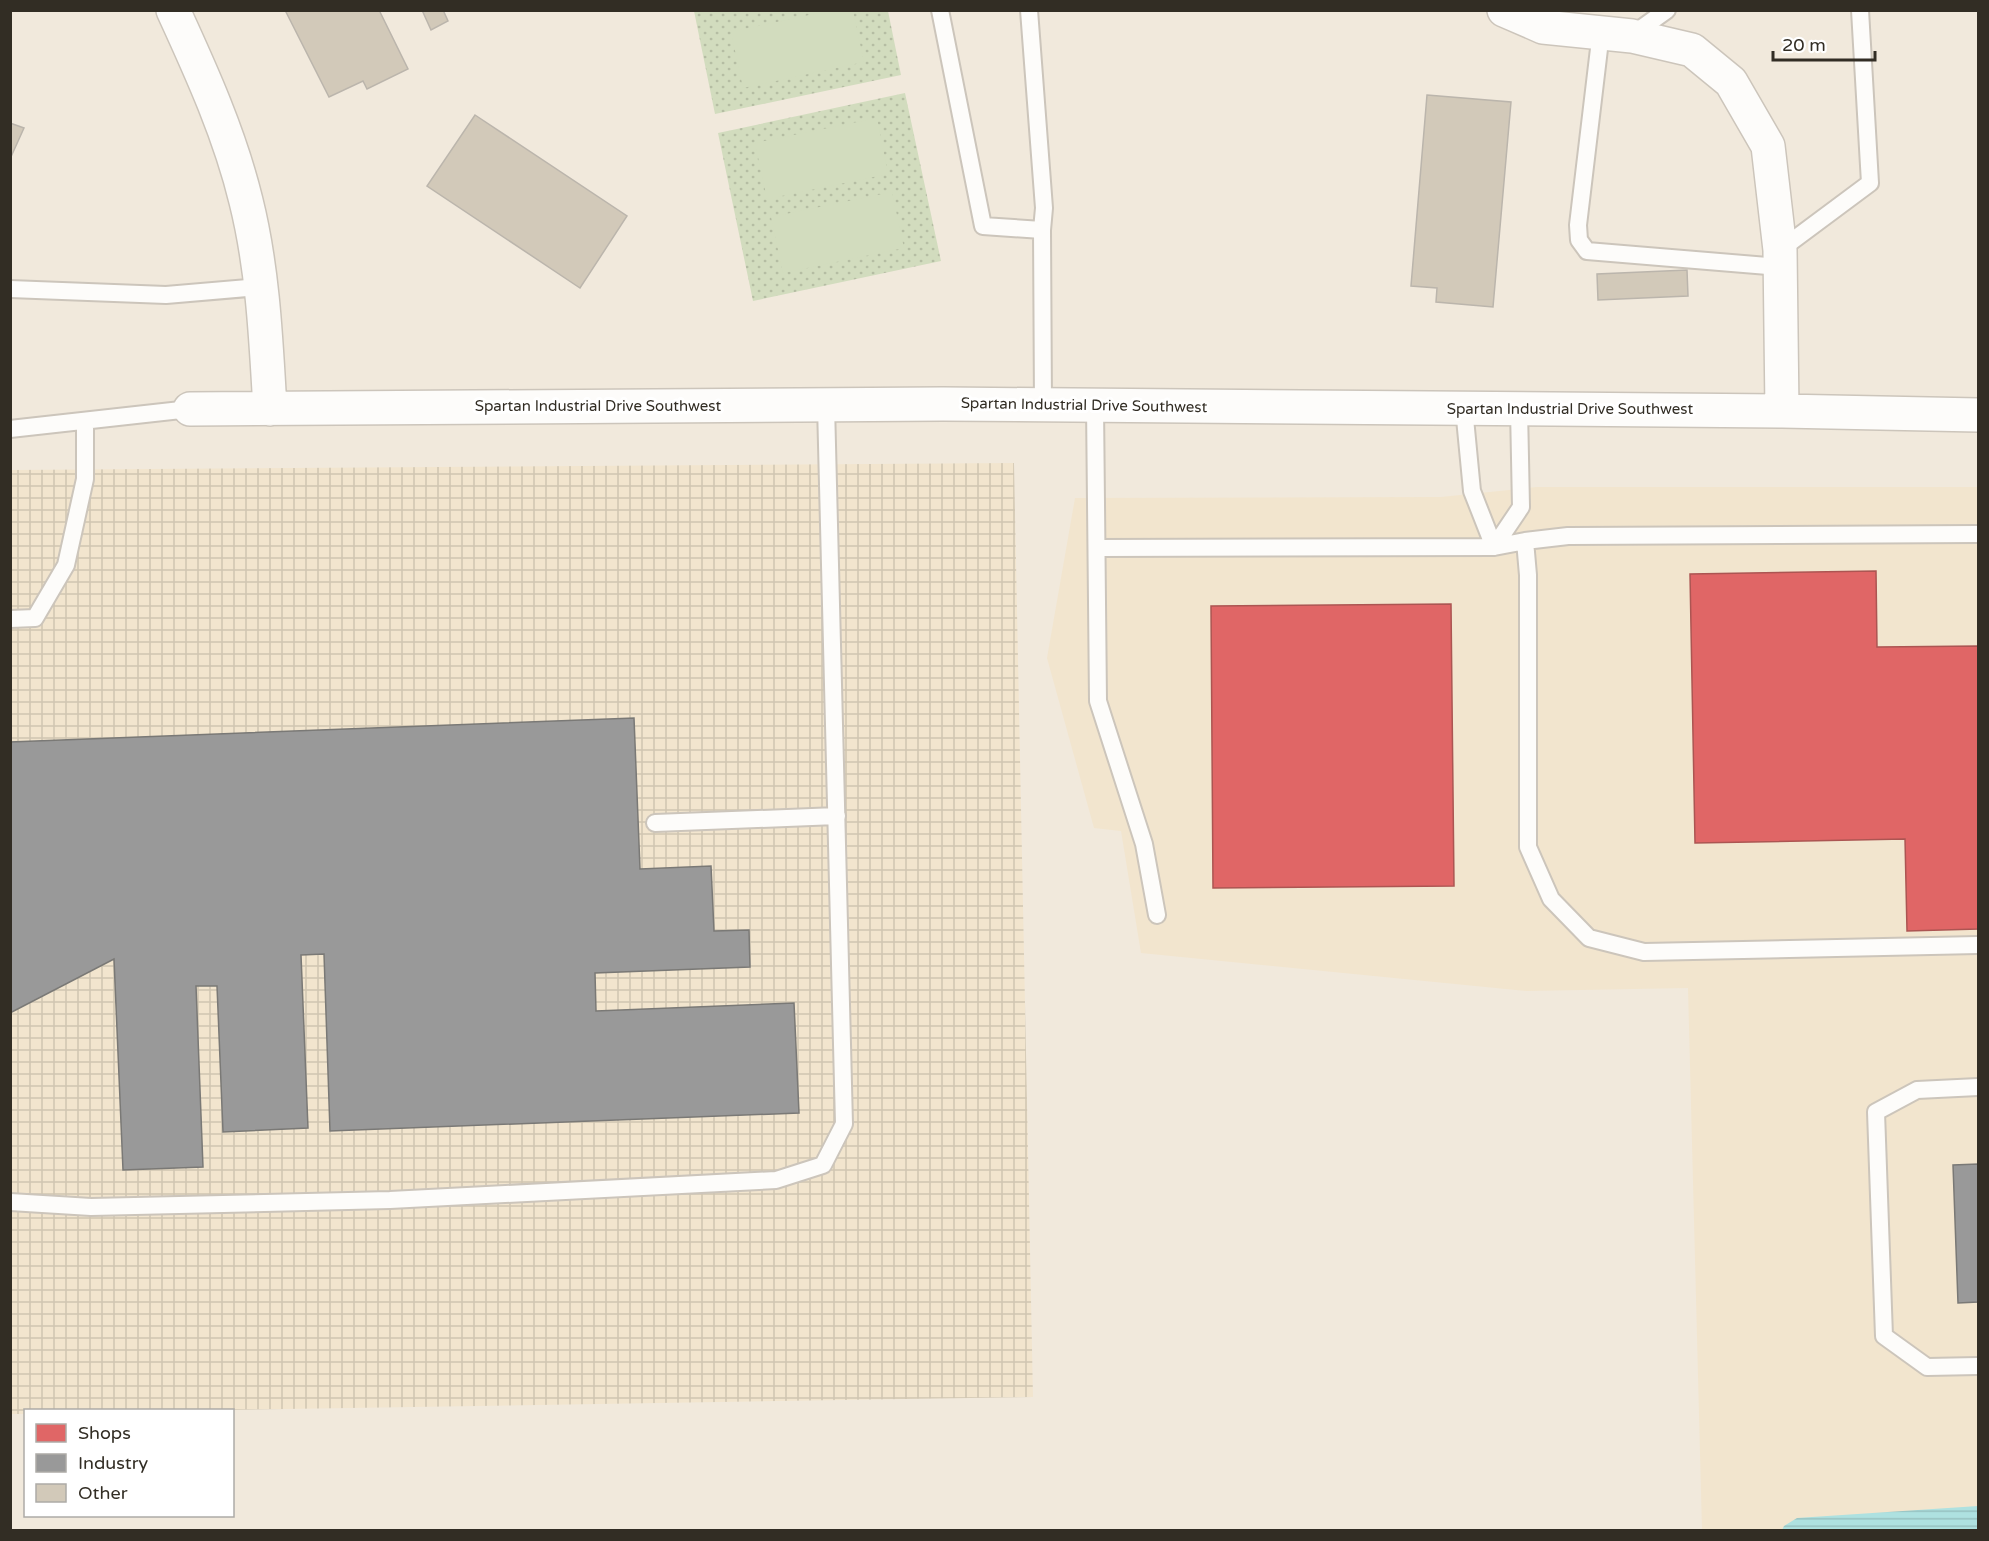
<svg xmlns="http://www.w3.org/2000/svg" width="1989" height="1541" viewBox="0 0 1989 1541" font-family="'Varela Round',sans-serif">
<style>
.built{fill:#f2e5ce}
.industrial{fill:url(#industrial-grid)}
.green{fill:url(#green-dots)}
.pitch{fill:#d2dcbe}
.water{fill:url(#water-rules)}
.shops{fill:#e06666;stroke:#ac5552;stroke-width:1.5}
.industry{fill:#999;stroke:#7a7976;stroke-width:1.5}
.building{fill:#d2c9b9;stroke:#bbb5ac;stroke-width:1.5}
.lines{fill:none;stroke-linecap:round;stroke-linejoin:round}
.lane-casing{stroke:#ccc5bb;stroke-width:20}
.street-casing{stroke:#ccc5bb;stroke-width:36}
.lane{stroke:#fdfcfa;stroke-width:16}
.street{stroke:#fdfcfa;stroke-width:33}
.labels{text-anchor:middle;stroke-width:6;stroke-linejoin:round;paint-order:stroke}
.street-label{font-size:15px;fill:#322d24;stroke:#fff}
</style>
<defs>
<pattern id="industrial-grid" width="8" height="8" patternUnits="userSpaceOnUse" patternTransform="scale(1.5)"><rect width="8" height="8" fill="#f2e5ce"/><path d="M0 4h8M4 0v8" fill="none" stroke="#d0c5b1"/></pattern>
<pattern id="green-dots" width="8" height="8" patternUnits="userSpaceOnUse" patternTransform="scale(1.5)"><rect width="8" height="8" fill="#d2dcbe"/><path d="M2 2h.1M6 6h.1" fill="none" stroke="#b5bda3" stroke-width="1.8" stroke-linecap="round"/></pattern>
<pattern id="water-rules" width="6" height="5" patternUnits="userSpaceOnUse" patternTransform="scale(1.5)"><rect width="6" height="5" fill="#aee1e0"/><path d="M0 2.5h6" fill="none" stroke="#96c1c0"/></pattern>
</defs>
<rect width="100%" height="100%" fill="#f1e9dc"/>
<path class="built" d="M1537,487h441v1043h-276l-14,-542 -161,3 -386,-38 -20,-122 -27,-3 -47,-170 28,-160 366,-1z"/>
<path class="industrial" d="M1014,463l19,934 -807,13h-200l-1,4h-14l-1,-944z"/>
<path class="green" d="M694,11h194l13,64 -186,39z
M905,93l36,168 -188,40 -35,-168z"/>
<path class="pitch" d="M832,10l21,1 11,51 -121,26 -12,-56z
M877,118l11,56 -121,25 -12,-56z
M892,192l12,56 -121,25 -12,-56z"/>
<path class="water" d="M1978,1506v24h-196l2,-4 13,-8z"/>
<path class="shops" d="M1876,571l1,76 101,-1v283l-71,2 -2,-92 -210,4 -5,-269z
M1451,604l3,282 -241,2 -2,-282z"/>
<path class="industry" d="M634,718l6,151 71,-3 3,65 35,-1 1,37 -155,6 1,38 198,-8 5,110 -469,18 -6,-177 -23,1 7,173 -85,4 -6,-146h-21l7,181 -80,3 -9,-211 -104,54v-271z
M1978,1164v138l-20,1 -5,-138z"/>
<path class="building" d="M285,10h94l29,59 -41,20 -4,-8 -34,16z
M422,10h21l5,11 -17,9z
M1427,95l84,7 -18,205 -57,-5 1,-14 -26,-2z
M475,115l152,101 -47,72 -153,-102z
M10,123l14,5 -14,31z
M1687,270l1,26 -90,4 -1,-26z"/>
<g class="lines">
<defs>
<path id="lane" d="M940,10l43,216 59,4
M1029,10l15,198 -2,22 1,175
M1601,32l-23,193 1,15 8,11 193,16
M1632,35l35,-25
M1780,250l90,-67 -10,-173
M10,289l156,6 94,-8
M1095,405l3,296 46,143 13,71
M1464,408l8,83 22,56 27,-40 -2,-98
M10,429l180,-20
M1525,541l3,34v272l23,52 38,39 55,14 334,-7
M1098,548l396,-1 31,-6 43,-5 410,-2
M10,619l25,-1 31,-53 19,-86v-57
M655,823l182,-7
M1978,1087l-61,3 -41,22 8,224 43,31 51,-1
M10,1202l81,5 299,-7 386,-20 47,-15 21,-41 -18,-719"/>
<path id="street" d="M173,10c29,63 57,125 73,191 17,68 20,139 24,208
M1504,10l39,17 89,9 60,14 39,32 37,64 12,104 2,161
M190,409l753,-5 839,7 196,4"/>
</defs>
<use href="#lane" class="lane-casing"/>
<use href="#street" class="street-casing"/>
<use href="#lane" class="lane"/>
<use href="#street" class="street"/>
</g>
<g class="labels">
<g class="street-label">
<text transform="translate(1084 405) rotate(1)" y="5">Spartan Industrial Drive Southwest</text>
<text x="598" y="411">Spartan Industrial Drive Southwest</text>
<text x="1570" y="414">Spartan Industrial Drive Southwest</text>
</g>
</g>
<rect width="1989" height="1541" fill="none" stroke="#322d24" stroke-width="24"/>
<rect x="24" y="1409" width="210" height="108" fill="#ffffff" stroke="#adaba7" stroke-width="1.5"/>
<rect x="36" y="1424" width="30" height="18" fill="#e06666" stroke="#adaba7" stroke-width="1.5"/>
<text x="78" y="1439" font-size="18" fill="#322d24">Shops</text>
<rect x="36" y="1454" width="30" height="18" fill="#999999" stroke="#adaba7" stroke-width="1.5"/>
<text x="78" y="1469" font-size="18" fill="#322d24">Industry</text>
<rect x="36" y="1484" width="30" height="18" fill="#d2c9b9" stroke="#adaba7" stroke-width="1.5"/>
<text x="78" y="1499" font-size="18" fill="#322d24">Other</text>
<path d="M1773 51v9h102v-9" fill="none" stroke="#322d24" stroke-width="3"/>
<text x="1782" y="51" font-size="18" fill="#322d24" stroke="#ffffff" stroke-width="4.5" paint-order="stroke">20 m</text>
</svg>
